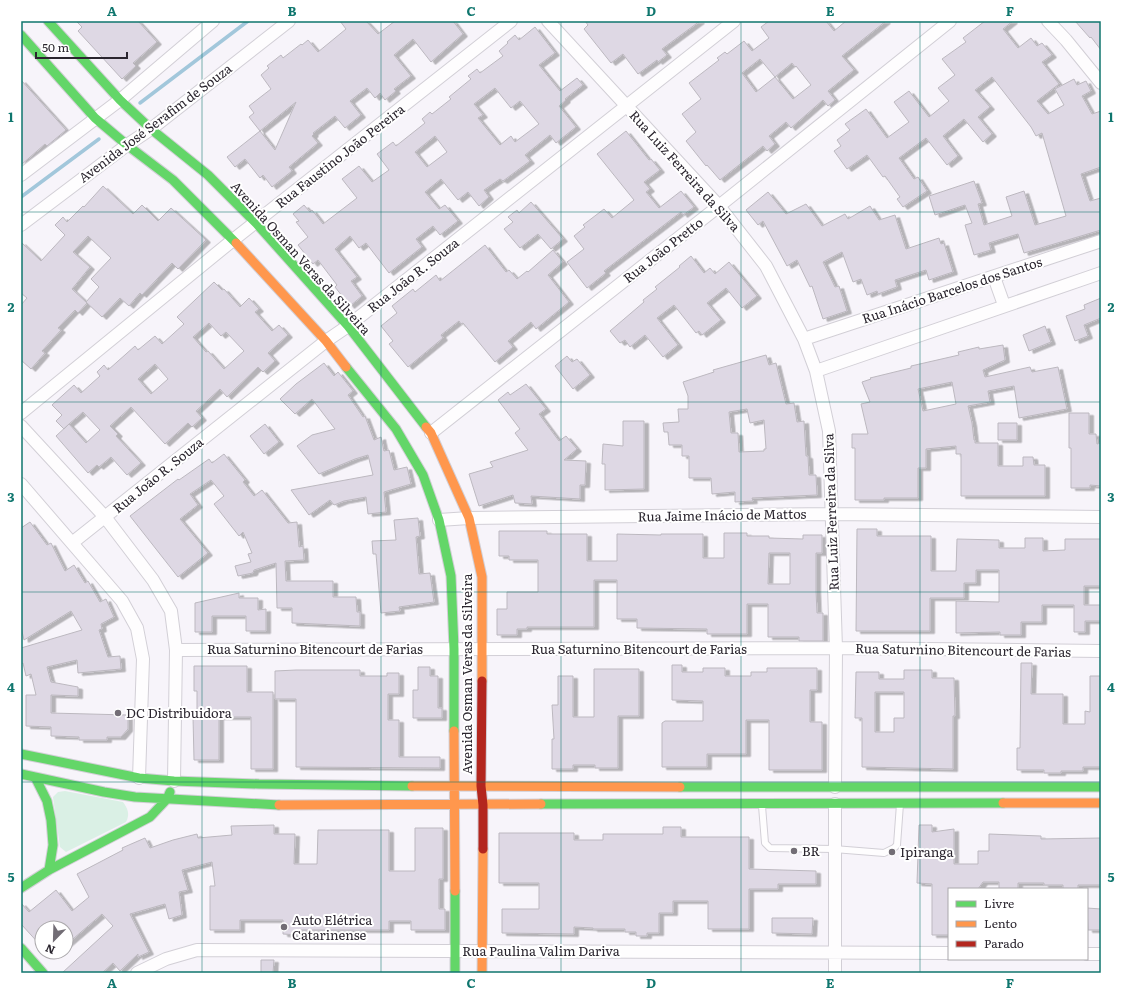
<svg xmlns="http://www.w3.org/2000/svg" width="1122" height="994" viewBox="0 0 1122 994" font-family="Literata,serif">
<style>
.green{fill:#daf0e5}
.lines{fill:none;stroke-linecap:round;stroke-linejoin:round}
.stream{stroke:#a2c7db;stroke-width:3.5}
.building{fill:#ded8e4;stroke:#bcb8bf;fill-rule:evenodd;filter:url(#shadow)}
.lane-casing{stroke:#d2cfd6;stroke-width:8}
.street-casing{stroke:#d2cfd6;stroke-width:14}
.fast-casing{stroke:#d2cfd6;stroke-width:11}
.slow-casing{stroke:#d2cfd6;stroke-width:11}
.jam-casing{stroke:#d2cfd6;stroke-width:11}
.lane{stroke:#fefdfe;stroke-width:6}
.street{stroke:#fefdfe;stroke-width:12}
.fast{stroke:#63d668;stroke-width:9}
.slow{stroke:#ff974d;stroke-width:9}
.jam{stroke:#b3261e;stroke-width:9}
.grid{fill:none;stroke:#0f766e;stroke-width:1;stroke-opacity:0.55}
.poi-dot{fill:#726d75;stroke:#fff;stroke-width:1.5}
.labels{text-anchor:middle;stroke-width:4;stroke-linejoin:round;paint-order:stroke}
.street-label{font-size:13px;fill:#2a252e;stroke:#fff}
.poi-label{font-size:13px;fill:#2a252e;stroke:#fff;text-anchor:start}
.neatline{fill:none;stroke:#0f766e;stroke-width:1.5}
.grid-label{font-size:13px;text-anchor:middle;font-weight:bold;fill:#0f766e}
</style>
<defs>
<filter id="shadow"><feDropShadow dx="4.5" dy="2.5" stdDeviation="0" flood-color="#0004"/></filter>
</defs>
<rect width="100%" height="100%" fill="#f7f4fa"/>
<path class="green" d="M65,791l58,11c5,7 7,12 3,20l-60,30 -6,-5 -7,-50 5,-5z"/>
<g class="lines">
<path class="stream" d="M140,103l108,-82
M21,197l78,-58"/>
</g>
<path class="building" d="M76,21h62l19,21 -24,21 3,3 -14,13 -44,-48 4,-4z
M340,21h26l12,13 17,-13h58l10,13 -32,28 -18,-23 -19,16 17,21 -17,13 2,2 -11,9 -5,-7 -5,5 -8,-10 -17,13 11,14 -16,13 -10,-12 -22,17 1,1 -2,2 6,7 -29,24 3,4 -20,16 -9,-12 -3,3 -15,-19 -10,8 -8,-10 33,-26 15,19 21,-48 -36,29 -11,-14 5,-4 -5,-7 22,-17 -10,-14 8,-7 -2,-2 14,-11 2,3 18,-14 1,1 6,-5 10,12 28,-23z
M585,21h115l-38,28 5,6 -9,7 -1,-2 -19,14 -15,-20 -12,9 -27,-34 4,-4z
M769,21h57l8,10 12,-10h40l-44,35 12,14 -26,21 7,9 -7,6 -5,-6 -32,28 -5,-6 -17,14 6,8 -8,7 -4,-5 -43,34 -13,-15 -1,1 -20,-25 10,-9 -14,-18 19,-15 -12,-16 30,-23 -2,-2 8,-6 2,2 17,-13 8,10 17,-13 -8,-11zM760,59l15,18 -19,15 -14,-19zM792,63l3,4 1,-1 15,19 -18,14 -18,-22z
M985,21h28l-10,8 15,19 13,-10 6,8 5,-3 10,12 -10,7 17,22 -22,17 11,13 16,-9 -9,-16 19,-10 3,6 9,-4 5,10 -9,5 10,18 9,-3v56l-20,7 9,27 11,-3v32l-77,23 -6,-19 -29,9 2,7 -17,5 -9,-30 7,-2 -7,-18 -30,10 -6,-19 45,-15 8,22 -4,1 6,21 28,-9 -6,-19 18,-6 11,34 31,-9 -24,-83 -6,3 -5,-9 -39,-50 -17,13 15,17 -12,10 14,17 -9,8 -19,-23 -21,17 15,20 -11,9 -21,-27 -27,20 15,21 4,-2 9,14 -24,16 -6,-8 3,-2 -15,-21 -2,1 -16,-22 -20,14 -13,-18 7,-5 -4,-6 13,-10 -5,-6 21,-15 21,29 22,-16 -15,-20 15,-11 20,26 20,-16 -11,-13 17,-13 -13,-16 24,-17 -3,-4z
M1075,21h26v29l-10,-13 -1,1z
M535,27l20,26 -16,12 21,26 17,-13 6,7 -18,14 1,1 -7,6 17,21 -20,16 -6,-8 -25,20 5,6 -27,20 -3,-2 -16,11 5,7 -10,9 -11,-14 -10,8 -17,-21 -16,13 14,17 6,-4 13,16 -18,14 -7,-9 -17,13 6,8 -33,26 -23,-30 -7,5 -9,-12 -15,13 22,28 -6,4 11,15 -12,10 -15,-19 2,-2 -19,-25 -5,4 -15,-19 10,-8 -12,-15 3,-1 -6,-7 11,-9 6,7 2,-2 11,14 34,-26 -15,-19 17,-13 13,16 17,-12 -12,-16 16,-12 3,4 29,-23 -3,-4 8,-7 2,2 19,-15 -2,-2 22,-18 -3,-3 9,-7 3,4 23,-17 -4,-5 9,-8 -1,-1 8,-7 4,5zM495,88l16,20 9,-7 19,23 -24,18 -4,-6 -11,9 -22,-27 5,-3 -9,-11zM435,136l12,16 -20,15 -12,-15z
M21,80l45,50 -19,16 -2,-2 -24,21z
M626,131l23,29 2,-1 9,11 -16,12 6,7 -4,3 13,16 22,-17 13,16 -11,8 -2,-3 -77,59 2,2 -19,15 -20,-26 17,-13 -10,-13 11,-9 -2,-2 21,-16 8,9 22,-18 -37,-46z
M103,186l30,28 9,-9 16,16 13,-13 35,32 -28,29 -6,-6 -30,32 -2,-2 -11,13 -9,-8 -18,19 -16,-15 13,-15 -8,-8 20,-21 -23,-22 -15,16 17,15 -18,22 15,14 -9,10 -3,-3 -17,18 3,2 -19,21 3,2 -14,16 -10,-9v-55l6,-7 -6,-5v-51l20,19 24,-26 -10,-10 8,-8 4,5 16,-16 1,1z
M768,192l18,22 20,-10 16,22 23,-12 3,5 22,-13 9,14 16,-5 11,34 33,-11 2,6 3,-1 9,29 -24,8 -3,-10 -31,10 2,7 -19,7 -1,-3 -10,4 -6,-16 -8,3 -11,-30 -19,10 12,25 4,-1 8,25 -24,8 -11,-33 -2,1 -13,-27 -10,6 -24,-45 -5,4 -12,-15z
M531,202l32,37 -12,10 -13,-15 -18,14 -16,-19 9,-7 -5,-5 9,-7 2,3z
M485,245l21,27 3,-2 8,9 10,-8 1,1 25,-22 10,12 -15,13 21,27 -33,27 -5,-7 -23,19 5,6 -18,15 -32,-39 -2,1 -2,-3 -18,14 2,3 -35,29 -19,-23 4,-3 -12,-15 16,-13 -5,-7 21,-17 2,3 21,-17 4,6z
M691,256l13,17 6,-5 5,6 14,-12 28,34 -15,12 -16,-20 -19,15 14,17 -19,15 -3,-4 -3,2 -22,-28 -17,13 21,27 -15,12 -18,-22 -15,12 -5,-7 -5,3 -10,-12 34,-29 -1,-2 14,-11 -2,-2 25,-20 -1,-1z
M214,282l8,8 2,-1 16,18 9,-9 10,11 -4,3 17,19 7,-6 9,10 -20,18 7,8 -12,11 -5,-5 -31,30 -7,-8 -24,22 6,7 -10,9 -4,-4 -23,21 -34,-37 -21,19 8,8 -2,2 25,27 -14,12 -16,-18 -12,10 -2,-2 -9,8 -32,-37 13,-12 -5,5 -8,-8 6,-6 -10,-10 22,-20 7,8 19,-17 -3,-4 7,-7 4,5 27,-24 3,4 17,-14 7,8 22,-20 -7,-7zM209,323l12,13 5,-4 18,19 -20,18 -16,-18 -2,1 -13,-15zM155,364l13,15 -17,15 -13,-15zM83,412l17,18 -14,13 -17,-19z
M1101,298v20l-17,7 4,11 -13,5 -9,-25 19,-7 -1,-4z
M1045,326l6,16 -22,9 -6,-16z
M1003,345l2,15 -22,10 2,7 45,-10 2,5 26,-5 9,42 -48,9 -5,-32 -26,5 2,11 -22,4 4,17 2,17h1v3h23v23h25v-9h10l1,8h11v31h-84v-42h-5v-8l-30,3v19h-8v30h-34v2h-29v-52h-3v-14h16l-7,-30 9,-2 -8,-20 9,-3 -1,-1 41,-10v-2l48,-11 -1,-3 21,-5v2zM952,382l4,22 -33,7 -5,-22z
M766,355l3,10 7,-2 10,41 8,-1 3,19 7,-1 2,35h2l1,19h7l1,20 -65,3 1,3 -18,1v-10l-23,2 -1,-16h-22v-22h-7v-11h-13l-1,-13h-4l-1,-9 16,-1 -1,-13h10v-13l-5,-14 31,-10 -1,-2zM747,409l3,14 14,-3 2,29h-2v2l-25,1 -1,-19h-7l-2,-21z
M567,356l5,6 5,-3 13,16 -17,14 -18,-23z
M324,363l10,13 4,-4 15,19 -5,4 15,22 2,-1 9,24 7,-3 3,14 5,-1 5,20 13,-3 4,17 -27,8 2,20 -18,2 -2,-17 -22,4 -10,4 -4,-5 -21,15 -18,-25 82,-15 -5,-20 -13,4 -36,15 -22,-28 15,-11 23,-6 -23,-30 -17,15 -15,-15 16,-15z
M526,384l20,25 -7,5 20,27 7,-5 11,13 -13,11 22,1 -1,24h-5v14l-49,-3 1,8 -17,-1 -2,-8 -34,11 -10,-32 24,-7 -3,-5 38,-12 -13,-17 5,-4 -22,-29 10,-8 2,3z
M1069,413h20v21h7l1,10 4,-1v43l-11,-1v3h-19v-40h-2z
M623,421h21v68l-39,1v-26h-3l1,-20 20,2z
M998,423h19v17h-19z
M265,424l14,18 -15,12 -14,-18z
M224,454l21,26 -2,2 11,14 8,-6 26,33 9,-1 2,25 4,-1 1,14 -19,1 1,20h47v16h23l1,15h3v14l-68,-3v-15h-15l-1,-45 -22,7 -1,3 -15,3 -3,-10 16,-4 -3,-8 4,-1 -9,-21 -4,4 -25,-32 10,-8 -13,-16 -21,14 8,11 -18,14 28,34 -30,24 -48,-61 48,-37 1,1 30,-21 3,4z
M418,518l2,18 -4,1 3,37 11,-1 4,29 -35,5 1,4 -19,2 -5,-59h-3l-1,-13 24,-1 -2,-20z
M30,522l17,23 4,-2 14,28 9,-6 11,18 3,-2 12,21 6,-3 8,18 -13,7 1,5 -3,1 9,27 12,-1 1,13 -43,4 -1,-13 -30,7 4,15 27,5v9l-27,-1v18l77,2v14l-7,8h-14v3h-28v-3l-28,-1v-9l-25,-1v-31h10l-5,-21 -5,2 -3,-13 -2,1v-16l61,-18 -11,-19 -47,29 -3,-13v-99z
M857,529h20v7h54v35h25l1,-32 42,1v8h26v-10h18v13l22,-1v-11h36v47h-17v19h17v16h-16v11h-11v-27h-32v17h-21v13h-21v-3l-44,1v-32l43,1v-32h-23v13h-12v15h-34v33h-74z
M499,531h48v3h40v27h30v-27l44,1v-1h42v24h21v-25h23v3h22v2l34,1v-4h19v18h-6v38l1,22h6v28h-24v-4h-31v-33h-21v30h-40v-5l-70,-1v-9h-20v-39h-23v47h-67v2h-10v6h-20v-26h10v-17h31v-32h-29v-4h-10zM769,553h21v31h-22z
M239,593v5h19v12l8,-1v22h-20v-15h-34v16h-17v-29z
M1021,663h11l-1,31h32v30h22v-13l5,1v-36h11v91h-18v4h-22v2h-17v-3h-27v-22h3z
M672,665h10v7h21v-4h22v8h26v-4h16v-4h50v22h-7v32h12v48h-53v-50h-23v34h-39v13h-45v-44l3,-2h38v-20l-31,-1z
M194,666h53v26h26v77h-22v-52h-32v43h-25l-1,-43h4v-26h-3z
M418,667h12v9h8v32h4v10h-29v-28h5z
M594,669h45v47h-21v52h-23v-3h-22v4h-21v-30h2l-2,-34h6v-29h15v41h21z
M296,670h64v6h27v-3h12v21h-11v26h11v37h41v11l-144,-1v-68h-21v-28z
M904,670h28v8h22l1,38h-2v53l-91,-2v-49h-7l1,-46h23v7h25zM875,692h29v26h-10v14h-19z
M274,825v9h21l-1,30h23l1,-34h71v41h26v-43h28v51h-4v30h6v21h-34v-9h-22v9h-91v5l-15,-1v-14h-43v10h-30v-44h5l-3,-24 -30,8 6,20 -9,2 3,23 -13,4 -4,-15 -35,10 19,38 -11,5v-3l-18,17 -7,-8 -11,10h-40l51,-47 -11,-12 -36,31v-17h-24v19l-21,-23v-21l8,9 27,-22 16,21 17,-14 -12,-23 46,-24 -1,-2 23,-10 5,10 23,-8 24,-6 1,4 34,-3 -1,-9z
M919,825h13v7l22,-3v35h24v-13h11v-17l52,2v3l60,-1v47h-23v4h-15v-4h-19v-2h-26v6h-19v-7h-16l-5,7h-29v46h-17v-51l-15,-1z
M663,827h18v10h68v32l67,2v13h-38v5h-29v40h-41v-28h-35v12h-14v20h-12v3h-11v-4h-11v-3h-32v-1l-19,-1v7l-72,-1v-24h37v-26h-40v-50h75v7h29v-6h60z
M1087,908l14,1v21h-13z
M772,918h41l-1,16 -40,-1z
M261,960h13l-1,13h-12z"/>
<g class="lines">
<defs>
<path id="lane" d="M762,806l3,37 5,5 64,1 50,4 10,-5 3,-3 3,-41"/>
<path id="street" d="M548,21l171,185 47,60 38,73 12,32 13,60 7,217 -1,139
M1048,21l18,19 35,43
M21,175l99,-75 93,-79
M21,225l106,-80 24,-16 138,-108
M994,277l10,28
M804,339l297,-98
M816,371l285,-98
M21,413l212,-173 278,-219
M21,426l84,91 48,63 18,31 5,39 -2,131
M431,433l288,-227 231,-185
M21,484l101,117 15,27 6,31 -4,119
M439,520l30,-2 363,-4 269,3
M72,543l254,-202 22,-15 386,-305
M176,650l660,-2 265,3
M835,804v169
M1087,954h14
M137,973l29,-14 31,-9 752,3"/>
<path id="fast" d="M48,21l72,79 31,29 57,46 48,48 92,103 78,101
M21,35l74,83 32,27 46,35 63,63
M346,367l50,62 27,46 16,45 12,56 3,73v82
M21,754l118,24 35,3 85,3 153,2
M21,774l83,18 31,5 144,8
M35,777l12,24 4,19 2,25 -4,25
M680,787h421
M541,804l462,-1
M21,888l28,-18 101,-53 17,-18 3,-7
M455,891v82
M21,948l22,25"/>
<path id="slow" d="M236,243l90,98 20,26
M426,427l5,6 38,85 13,59v104
M454,731l1,160
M412,786l268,1
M1003,803h98
M279,805l262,-1
M482,973l1,-124"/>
<path id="jam" d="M482,681l-1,105 2,19v44"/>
</defs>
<use href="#lane" class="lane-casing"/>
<use href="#street" class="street-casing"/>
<use href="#fast" class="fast-casing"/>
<use href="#slow" class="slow-casing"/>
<use href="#jam" class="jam-casing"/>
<use href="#lane" class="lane"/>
<use href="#street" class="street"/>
<use href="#fast" class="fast"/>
<use href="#slow" class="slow"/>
<use href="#jam" class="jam"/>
</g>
<path class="grid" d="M202,21v952M381,21v952M561,21v952M741,21v952M920,21v952M21,212h1080M21,402h1080M21,592h1080M21,782h1080"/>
<g class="poi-dot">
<circle cx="118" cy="713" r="4"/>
<circle cx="794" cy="851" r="4"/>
<circle cx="892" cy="852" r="4"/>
<circle cx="284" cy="927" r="4"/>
</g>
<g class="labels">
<g class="street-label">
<text transform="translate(155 123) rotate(-37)" y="5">Avenida José Serafim de Souza</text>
<text transform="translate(340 156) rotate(-38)" y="5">Rua Faustino João Pereira</text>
<text transform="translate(685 171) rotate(48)" y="5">Rua Luiz Ferreira da Silva</text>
<text transform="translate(663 250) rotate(-38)" y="5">Rua João Pretto</text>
<text transform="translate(301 258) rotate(48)" y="5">Avenida Osman Veras da Silveira</text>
<text transform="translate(413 275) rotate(-38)" y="5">Rua João R. Souza</text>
<text transform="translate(952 290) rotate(-18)" y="5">Rua Inácio Barcelos dos Santos</text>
<text transform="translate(158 475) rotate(-39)" y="5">Rua João R. Souza</text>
<text transform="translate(831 512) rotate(-92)" y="5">Rua Luiz Ferreira da Silva</text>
<text transform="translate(722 515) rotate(-1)" y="5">Rua Jaime Inácio de Mattos</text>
<text x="315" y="654">Rua Saturnino Bitencourt de Farias</text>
<text x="639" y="654">Rua Saturnino Bitencourt de Farias</text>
<text transform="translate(963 650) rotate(1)" y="5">Rua Saturnino Bitencourt de Farias</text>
<text transform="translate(467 674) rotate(-90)" y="5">Avenida Osman Veras da Silveira</text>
<text x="541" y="956">Rua Paulina Valim Dariva</text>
</g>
<g class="poi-label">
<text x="126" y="718">DC Distribuidora</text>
<text x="802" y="856">BR</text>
<text x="900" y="857">Ipiranga</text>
<text x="292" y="925">Auto Elétrica<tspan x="292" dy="15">Catarinense</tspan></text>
</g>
</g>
<rect width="1122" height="994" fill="none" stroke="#ffffff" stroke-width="44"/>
<rect x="948" y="888" width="140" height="72" fill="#ffffff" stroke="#aaa8ab"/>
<rect x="956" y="901" width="20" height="6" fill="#63d668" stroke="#aaa8ab"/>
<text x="984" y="908" font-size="12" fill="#2a252e">Livre</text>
<rect x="956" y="921" width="20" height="6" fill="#ff974d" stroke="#aaa8ab"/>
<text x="984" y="928" font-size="12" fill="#2a252e">Lento</text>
<rect x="956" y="941" width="20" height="6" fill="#b3261e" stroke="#aaa8ab"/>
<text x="984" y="948" font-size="12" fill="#2a252e">Parado</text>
<g transform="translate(54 940) rotate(203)"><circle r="19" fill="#ffffff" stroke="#aaa8ab"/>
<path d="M0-3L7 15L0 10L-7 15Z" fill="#726d75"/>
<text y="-6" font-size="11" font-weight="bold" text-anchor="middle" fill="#2a252e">N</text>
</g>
<path d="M36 52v6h91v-6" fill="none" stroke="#2a252e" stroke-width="2"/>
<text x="42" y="52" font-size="12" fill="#2a252e" stroke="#ffffff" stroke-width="3" paint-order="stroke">50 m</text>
<rect x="22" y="22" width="1078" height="950" class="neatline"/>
<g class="grid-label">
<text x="112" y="16">A</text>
<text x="292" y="16">B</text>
<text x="471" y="16">C</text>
<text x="651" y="16">D</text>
<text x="830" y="16">E</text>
<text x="1010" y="16">F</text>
<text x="11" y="122">1</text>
<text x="1111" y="122">1</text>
<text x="11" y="312">2</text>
<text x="1111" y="312">2</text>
<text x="11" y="502">3</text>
<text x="1111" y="502">3</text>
<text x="11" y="692">4</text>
<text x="1111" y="692">4</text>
<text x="11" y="882">5</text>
<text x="1111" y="882">5</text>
<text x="112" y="988">A</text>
<text x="292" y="988">B</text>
<text x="471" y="988">C</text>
<text x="651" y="988">D</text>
<text x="830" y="988">E</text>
<text x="1010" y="988">F</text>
</g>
</svg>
